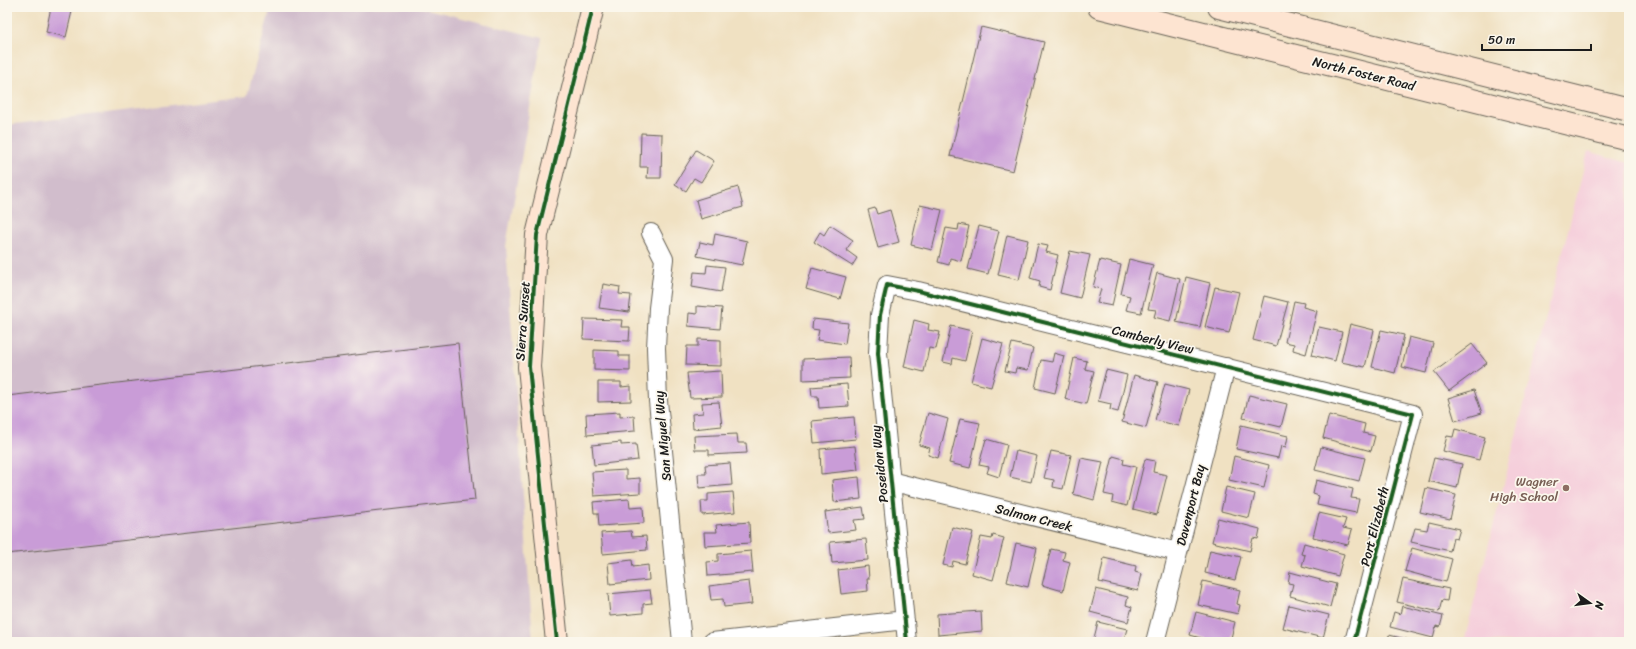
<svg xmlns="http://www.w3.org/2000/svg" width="1636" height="649" viewBox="0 0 1636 649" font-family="Sriracha,sans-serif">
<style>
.built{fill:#f5cfdb}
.industrial{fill:#d1bdcc}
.building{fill:#c99cd7}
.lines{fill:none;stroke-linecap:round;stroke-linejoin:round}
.street-casing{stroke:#666156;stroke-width:20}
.secondary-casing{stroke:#666156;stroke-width:24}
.street{stroke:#fff;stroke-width:18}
.secondary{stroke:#fde4d1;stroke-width:22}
.cycleway-casing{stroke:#fbf7ec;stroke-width:6}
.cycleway{stroke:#1b5e20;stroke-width:4}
.education-dot{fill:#8d6e63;stroke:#fbf7ec;stroke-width:1.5}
.labels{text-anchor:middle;stroke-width:3.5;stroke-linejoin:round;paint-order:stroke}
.street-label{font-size:13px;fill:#1c1c1c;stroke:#fbf7ec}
.education-label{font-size:13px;fill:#785e54;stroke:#fbf7ec;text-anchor:end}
</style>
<rect width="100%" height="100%" fill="#fbf7ec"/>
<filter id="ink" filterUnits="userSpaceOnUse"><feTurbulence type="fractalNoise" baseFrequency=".025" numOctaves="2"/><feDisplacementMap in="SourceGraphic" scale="8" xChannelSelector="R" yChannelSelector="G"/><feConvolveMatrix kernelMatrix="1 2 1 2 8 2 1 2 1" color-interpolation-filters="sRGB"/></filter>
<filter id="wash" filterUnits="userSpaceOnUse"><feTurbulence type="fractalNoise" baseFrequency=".012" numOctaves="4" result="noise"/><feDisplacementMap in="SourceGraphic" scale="16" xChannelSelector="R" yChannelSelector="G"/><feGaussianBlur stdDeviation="0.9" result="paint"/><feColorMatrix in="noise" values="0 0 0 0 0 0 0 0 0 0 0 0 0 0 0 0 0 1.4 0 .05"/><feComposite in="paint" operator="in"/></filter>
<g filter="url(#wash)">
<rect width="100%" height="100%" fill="#f0e1c2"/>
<path class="built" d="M1588,151l41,12v479h-165z"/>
<path class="industrial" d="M271,7h148l123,31 -36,208 27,396h-526v-517l240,-29z"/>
<g id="blocks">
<path class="building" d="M51,7h22l-7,30 -20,-5z
M981,27l63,15 -31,129 -63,-15z
M641,133l21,1 -1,44h-14l1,-11h-8z
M696,150l18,11 -13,21 -7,-4 -8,13 -11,-7z
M738,187l5,20 -42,12 -5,-19z
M920,205l22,5 -10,40 -21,-5z
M875,208l2,6 13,-4 9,32 -21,6 -10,-38z
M959,224l10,2 -8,35 -11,-3 -1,7 -11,-3 8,-34 12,2z
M830,225l23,15 -7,10 11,8 -5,8 -38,-24 6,-10 4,3z
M979,226l20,5 -11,43 -20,-5z
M715,234l32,7 -5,24 -45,-9 3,-14 13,3z
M1007,235l21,5 -9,40 -21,-5z
M1038,244l10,2 -2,6 12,3 -8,35 -11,-3 1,-6 -10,-3z
M1070,251l20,4 -10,43 -20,-5z
M1129,259l24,6 -12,48 -15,-3 4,-14 -9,-2z
M1100,260l21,5 -9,41 -15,-3 4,-14 -8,-2z
M707,265l18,2 -4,25 -29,-5 2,-15 12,1z
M812,268l34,9 -6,22 -34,-10z
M1157,273l23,6 -10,42 -16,-4 2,-7 -8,-1z
M1186,277l24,6 -10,44 -24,-5z
M603,284l17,3 -1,7 12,1 -2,17 -30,-4z
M1215,287l24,5 -10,41 -24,-6z
M1264,296l24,6 -12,44 -23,-6z
M1294,301l10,2 -1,4 14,4 -11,43 -13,-4 1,-6 -9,-2z
M697,306l25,2 -2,21 -32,-3 1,-13 8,1z
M584,319l38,1 -1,7h9l-1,14 -46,-2z
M813,319l35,4 -3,21 -28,-4 2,-10 -7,-1z
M914,320l15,4 -1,6 12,2 -4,17 -7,-1 -5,24 -20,-5z
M1350,324l24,6 -9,37 -24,-5z
M951,326l21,5 -7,30 -12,-3 -1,6 -9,-2z
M1319,327l23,5 -7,29 -23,-6z
M1381,330l23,5 -9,38 -23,-6z
M1409,337l24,6 -7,30 -24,-6z
M982,338l21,6 -12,43 -20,-5z
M698,339l23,1v26l-35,-1 1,-19h11z
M458,343l17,157 -468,54v-158z
M1012,343l21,5 -5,22 -12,-2 -1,5 -10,-2z
M1472,344l15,19 -38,28 -15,-19z
M594,350l25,1v5h11v15l-36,-1z
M1054,353l10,3 -9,37 -20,-5 6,-28 11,2z
M849,357l1,21 -47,2v-21z
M1074,358l13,3 -2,8 9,2 -8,33 -21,-5z
M1106,370l21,5 -9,37 -8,-2 1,-6 -13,-3z
M721,371l1,26 -32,1 -3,-25z
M1134,375l24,7 -12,46 -24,-6z
M598,382h23v5l10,-1v15l-33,1z
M847,384l2,22 -30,2 -1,-12h-6l-1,-9z
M1165,384l24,6 -10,36 -24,-6z
M1474,390l8,23 -27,8 -7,-23z
M1249,395l38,9 -6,23 -38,-9z
M719,402l3,24 -29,3 -1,-15 11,-1 -1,-10z
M620,412v5l14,-1 1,15 -48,4 -1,-21z
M928,413l20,6 -10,39 -10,-3 2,-7 -11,-3z
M1329,415l36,9 -2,9 12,3 -4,15 -48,-13z
M854,417l2,22 -42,4 -2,-22z
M960,419l20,4 -10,45 -21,-5z
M1241,425l47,11 -2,11 -5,-1 -3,12 -42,-9z
M1455,429l30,8 -6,23 -36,-9 4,-15 6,1z
M737,434l1,9h8l1,10 -38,2v-5h-14l-1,-14z
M986,439l21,6 -8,32 -12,-4 2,-6 -10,-2z
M621,442v3l15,-1 2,16 -44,5 -2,-20z
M855,446l3,24 -37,4 -1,-25z
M1321,447l44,11 -6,23 -44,-11z
M1016,451l21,5 -6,26 -21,-5z
M1051,451l20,4 -8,34 -10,-2 1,-7 -10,-2z
M1113,456l11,3 -1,5 13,3 -9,39 -15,-4 1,-6 -9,-2z
M1234,456l35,9 -5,23 -35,-8z
M1081,458l22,4 -9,38 -21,-6z
M1434,458l28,6 -5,24 -29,-7z
M1145,459l10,2 -2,11 14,3 -10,40 -24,-6z
M730,463l2,22 -33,3 -1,-14h8l-1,-9z
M626,470v9l14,-1v15l-46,3 -2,-24z
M859,477l2,22 -27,3 -2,-22z
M1316,480l37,9 -2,9 8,1 -3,14 -39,-8 2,-9 -6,-2z
M1226,487l29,7 -6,24 -28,-7z
M1426,488l30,7 -6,24 -30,-7z
M733,492l2,20 -33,3 -1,-14h7v-7z
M629,499l1,9 13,-1 1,16 -45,3 -1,-13h-4l-1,-11z
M863,507l2,12 -11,1 2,10 -28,3 -3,-21z
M1319,513l27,6 -3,9 9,2 -4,15 -35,-8z
M1218,518l42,11 -2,10 -5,-1 -3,13 -38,-9z
M749,522l1,21 -45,3 -1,-14h13l-1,-7z
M1429,522l31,7 -3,10 -4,-1 -3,13 -39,-9 4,-14 12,2z
M952,527l21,5 -8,32 -12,-3 -1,6 -9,-2z
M631,531l1,6 14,-1 1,14 -44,4 -2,-21z
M993,535l11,3 -11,42 -21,-6 9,-37 11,2z
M866,539l2,21 -36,3 -2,-21z
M1016,543l21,5 -9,39 -21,-5z
M1304,543l40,11 -6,22 -36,-10 3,-11 -4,-1z
M1412,548l40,11 -6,23 -41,-11z
M1051,549l14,3 -2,8 7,2 -7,29 -21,-6z
M1210,550l31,7 -6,23 -30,-7z
M751,551l2,21 -45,4 -1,-14 11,-1v-7z
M1104,558l32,8 -1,6 7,2 -4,17 -39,-9z
M632,560l1,7 15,-2 1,15 -39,4 -2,-21z
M868,566l1,13h-2l1,12 -27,3 -3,-24z
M1290,572l46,12 -6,23 -40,-11 3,-12 -5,-1z
M1403,579l46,10 -2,12 -5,-1 -3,12 -42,-10z
M749,581l3,23 -28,3 -1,-8 -12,1 -2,-14z
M1203,581l37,9 -3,14 3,1 -2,9 -40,-9z
M1096,589l32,8 -2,8 6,2 -4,15 -38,-10z
M650,590l2,13 -9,1v9l-33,3 -2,-22z
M1289,605l40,10 -6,23 -40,-10z
M1402,606l41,10 -3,11 -4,-1 -3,12 -43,-11 4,-15 6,2z
M981,611l1,20 -44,4 -1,-21z
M1196,612l39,10 -5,20h-15l-25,-7z
M1098,622l29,7 -4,13h-30z
M1389,635l25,6v1h-27z
M1288,638l12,3v1h-13z"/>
</g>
</g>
<g filter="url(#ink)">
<use href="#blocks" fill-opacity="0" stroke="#666156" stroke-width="1"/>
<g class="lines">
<defs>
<path id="street" d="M651,233l13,26 -6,49 -2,40 2,53 24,241
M890,481l288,71
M712,642l193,-22
M907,642l-29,-289 2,-38 7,-30 31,6 495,123 -59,228
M1155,642l71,-275"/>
<path id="secondary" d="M1099,7l530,132
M1219,7l410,103
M557,642l-28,-275 8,-132 56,-228"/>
</defs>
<use href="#street" class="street-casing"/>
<use href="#secondary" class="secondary-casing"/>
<use href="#street" class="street"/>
<use href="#secondary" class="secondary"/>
<defs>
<path id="cycleway" d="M557,642l-28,-275 8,-132 56,-228
M907,642l-29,-289 2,-38 7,-30 31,6 495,123 -59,228"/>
</defs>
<use href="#cycleway" class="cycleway-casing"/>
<use href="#cycleway" class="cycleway"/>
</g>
</g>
<circle class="education-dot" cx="1566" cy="488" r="4"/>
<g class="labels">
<g class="street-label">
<text transform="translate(1364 73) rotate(14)" y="5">North Foster Road</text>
<text transform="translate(522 321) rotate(-86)" y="5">Sierra Sunset</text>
<text transform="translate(1153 339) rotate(14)" y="5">Camberly View</text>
<text transform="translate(662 436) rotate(-95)" y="5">San Miguel Way</text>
<text transform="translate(879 464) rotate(-96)" y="5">Poseidon Way</text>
<text transform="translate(1190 505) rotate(-76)" y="5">Davenport Bay</text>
<text transform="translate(1034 517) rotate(14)" y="5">Salmon Creek</text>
<text transform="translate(1374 526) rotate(-76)" y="5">Port Elizabeth</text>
</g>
<g class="education-label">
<text x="1558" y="486">Wagner<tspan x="1558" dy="15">High School</tspan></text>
</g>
</g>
<rect width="1636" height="649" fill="none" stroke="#fbf7ec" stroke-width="24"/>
<g transform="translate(1590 603) rotate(104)" stroke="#fbf7ec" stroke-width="3" paint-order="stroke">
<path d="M0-3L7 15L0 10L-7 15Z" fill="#1c1c1c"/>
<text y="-6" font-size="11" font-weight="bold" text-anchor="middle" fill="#1c1c1c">N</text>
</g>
<path d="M1482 44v6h109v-6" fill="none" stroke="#1c1c1c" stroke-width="2"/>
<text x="1488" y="44" font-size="12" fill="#1c1c1c" stroke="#fbf7ec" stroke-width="3" paint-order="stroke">50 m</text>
</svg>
